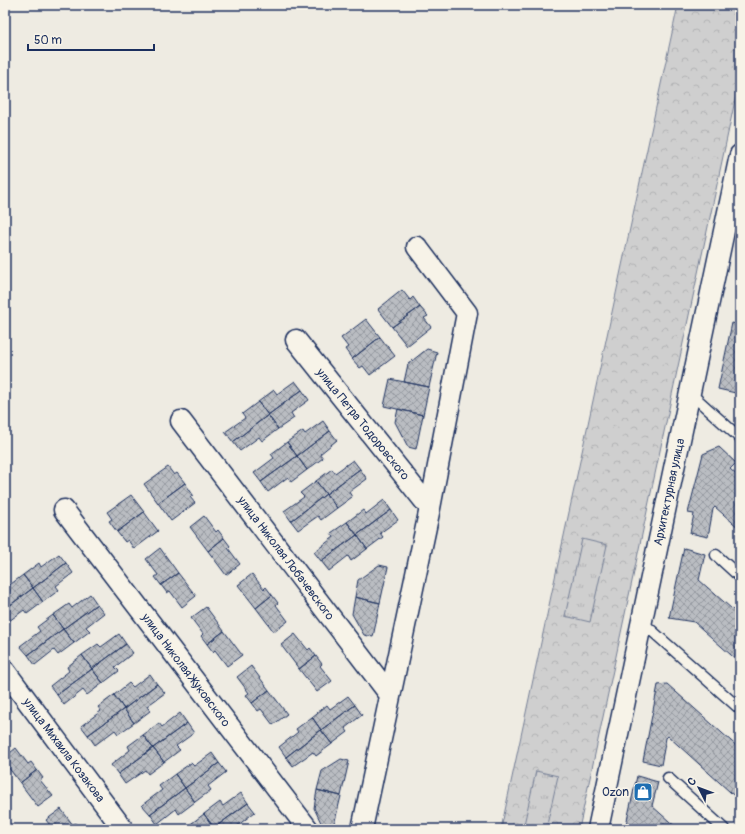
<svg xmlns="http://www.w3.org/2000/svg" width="745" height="834" viewBox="0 0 745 834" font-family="Pangolin,sans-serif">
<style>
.forest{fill:url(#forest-crowns);stroke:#757f96}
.park{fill:url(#park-tufts);stroke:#757f96}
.building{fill:url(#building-cross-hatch);stroke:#1b2f5e}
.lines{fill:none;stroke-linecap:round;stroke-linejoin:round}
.lane-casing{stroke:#1b2f5e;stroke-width:13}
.street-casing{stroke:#1b2f5e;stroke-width:23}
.lane{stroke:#f7f3e8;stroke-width:10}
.street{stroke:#f7f3e8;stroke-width:20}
.labels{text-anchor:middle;stroke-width:3.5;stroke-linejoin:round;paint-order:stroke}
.street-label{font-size:12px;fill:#1b2f5e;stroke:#f7f3e8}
.poi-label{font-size:12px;fill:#1b2f5e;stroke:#f7f3e8;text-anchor:end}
</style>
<defs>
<pattern id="forest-crowns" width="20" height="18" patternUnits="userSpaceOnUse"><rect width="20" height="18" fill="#cfcfcf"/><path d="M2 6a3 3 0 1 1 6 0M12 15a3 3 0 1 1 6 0" fill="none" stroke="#b1b2b4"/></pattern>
<pattern id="park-tufts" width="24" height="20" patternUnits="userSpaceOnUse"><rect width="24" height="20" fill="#cfcfcf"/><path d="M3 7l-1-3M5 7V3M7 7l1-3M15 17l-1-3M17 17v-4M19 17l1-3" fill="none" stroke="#b1b2b4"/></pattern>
<pattern id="building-cross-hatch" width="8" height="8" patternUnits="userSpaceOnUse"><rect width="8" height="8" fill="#babdc2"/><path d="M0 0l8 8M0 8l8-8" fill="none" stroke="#969aa1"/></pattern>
</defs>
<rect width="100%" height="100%" fill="#eeebe2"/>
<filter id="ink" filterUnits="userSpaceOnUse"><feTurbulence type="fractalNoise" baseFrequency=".025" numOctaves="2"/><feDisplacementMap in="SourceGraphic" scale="8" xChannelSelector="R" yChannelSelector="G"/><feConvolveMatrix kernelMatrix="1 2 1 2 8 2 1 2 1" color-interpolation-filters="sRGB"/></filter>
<g filter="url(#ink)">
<path class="forest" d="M678,5h62v72l-161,752h-78z"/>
<path class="park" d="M582,539l25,6 -17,77 -25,-6z
M536,771l22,5 -12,53h-23z"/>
<path class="building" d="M740,273v17l-4,-1z
M402,290l8,10 3,-3 7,10 -28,20 -14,-18z
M420,307l8,9 -4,2 7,9 -24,19 -15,-19z
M366,319l14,18 -28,22 -7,-10 3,-2 -7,-9z
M732,323l8,2v69l-22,-5z
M380,337l15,19 -25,19 -7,-9 -3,2 -8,-9z
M427,349l10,3 -8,35 -25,-5 4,-18z
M390,379l39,8 -6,28 -39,-9z
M295,381l7,9 -34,25 -10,-13 16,-12 3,4z
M302,390l7,10 -18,13 3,5 -16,11 -10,-14z
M258,402l10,13 -35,27 -8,-10 20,-14 -3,-4z
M398,409l25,6 -7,34 -8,-2 -13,-25z
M268,415l10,14 -16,12 -3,-4 -19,14 -7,-9z
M323,421l7,10 -33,25 -10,-14 16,-11 2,3z
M330,431l7,9 -17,14 3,4 -16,12 -10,-14z
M287,442l10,14 -36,26 -7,-9 20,-15 -3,-4z
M719,447l17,16 -6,6 10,9v51l-25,-22 -2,2 -5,28 -18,-4 4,-19 -6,-1 15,-59z
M297,456l10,14 -16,12 -3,-5 -20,15 -7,-10z
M353,460l7,9 -34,25 -10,-13 16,-12 3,4z
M168,467l6,8 3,-2 8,10 -27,20 -14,-19z
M360,469l7,10 -18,13 3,5 -15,11 -11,-14z
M316,481l10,13 -35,27 -7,-10 20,-14 -4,-4z
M185,483l8,12 -3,2 5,6 -24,18 -13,-18z
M326,494l11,14 -16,12 -3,-4 -20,14 -7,-9z
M131,495l13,17 -27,20 -8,-11 3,-2 -5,-7z
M384,500l7,10 -34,25 -10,-13 16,-12 3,4z
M391,510l7,10 -18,13 3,4 -16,12 -10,-14z
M144,512l14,19 -24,18 -6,-9 -3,2 -8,-10z
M204,516l12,16 2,-2 6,8 -16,13 -18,-24z
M347,522l10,13 -36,26 -7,-9 20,-15 -3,-4z
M357,535l10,14 -16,12 -3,-5 -19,15 -8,-10z
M224,538l6,8 -2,2 12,16 -14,11 -18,-24z
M160,548l18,25 -17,12 -6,-8 3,-2 -12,-16z
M684,548l21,6 -6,26 41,36v47l-46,-41 -25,-4z
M59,554l7,9 -33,25 -10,-13 16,-12 2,4z
M66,563l7,10 -17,13 3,4 -16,12 -10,-14z
M379,565l9,2 -8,36 -25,-6 3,-17z
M178,573l18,23 -14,11 -12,-16 -3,2 -6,-8z
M252,574l12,15 2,-2 6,8 -16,13 -18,-23z
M23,575l10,13 -28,21v-15l5,-3 -3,-4z
M33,588l10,14 -16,12 -3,-4 -19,14v-15z
M90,594l7,10 -34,25 -10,-14 16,-11 3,4z
M272,595l6,8 -2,2 12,16 -14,11 -18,-24z
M355,597l25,6 -7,34 -9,-2 -12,-21z
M97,604l7,9 -18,14 4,4 -16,12 -11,-14z
M206,607l18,24 -17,13 -6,-8 2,-2 -12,-16z
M53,615l10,14 -35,26 -8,-9 20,-15 -3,-4z
M63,629l11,14 -16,12 -4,-5 -19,15 -7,-10z
M224,631l18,24 -15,11 -12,-16 -2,2 -6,-8z
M119,634l7,10 -34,25 -10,-14 16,-11 3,3z
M295,634l13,16 2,-2 6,8 -17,13 -18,-24z
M126,644l7,9 -18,14 4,4 -16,12 -11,-14z
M82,655l10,14 -35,26 -7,-9 19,-15 -2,-4z
M316,656l6,8 -2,2 12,15 -15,11 -18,-23z
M251,666l18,24 -17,13 -6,-8 3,-2 -12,-16z
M92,669l11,14 -16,12 -4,-5 -19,15 -7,-10z
M150,674l7,10 -33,25 -10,-14 15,-12 4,4z
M157,684l8,9 -18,13 3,5 -16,12 -10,-14z
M667,684l73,65v52l-72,-65 -2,2 -5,27 -18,-4 15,-76z
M269,690l18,24 -14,11 -12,-16 -3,2 -6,-8z
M114,695l10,14 -36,26 -7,-9 20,-15 -3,-4z
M348,696l7,9 -34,25 -9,-13 15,-12 3,4z
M355,705l7,10 -17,13 3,4 -16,12 -11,-14z
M124,709l10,14 -16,11 -3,-4 -20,15 -7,-10z
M180,713l7,10 -34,25 -10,-13 16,-12 3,4z
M312,717l9,13 -35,27 -7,-10 19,-15 -2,-3z
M187,723l7,10 -18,13 4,4 -16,12 -11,-14z
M321,730l11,14 -16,12 -3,-4 -20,14 -7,-9z
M143,735l10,13 -35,26 -7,-9 19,-15 -2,-4z
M16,748l12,16 3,-2 6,8 -17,13 -15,-20v-6z
M153,748l11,14 -16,12 -3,-4 -20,14 -7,-10z
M212,753l7,10 -34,25 -10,-14 16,-11 3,3z
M341,759l8,2 -8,35 -24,-6 5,-19z
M219,763l7,9 -18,14 3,4 -16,12 -10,-14z
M37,770l6,8 -3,2 13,16 -15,11 -18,-24z
M175,774l10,14 -35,26 -8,-9 20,-15 -3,-4z
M637,776l21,6 -6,24 26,23h-53z
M185,788l10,14 -16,12 -3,-5 -19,15 -7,-10z
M317,790l24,6 -8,33h-9l-10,-21z
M241,793l7,10 -34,25 -10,-14 16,-12 3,4z
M248,803l7,9 -18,14 3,3h-25l-1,-1z
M61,809l12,16 2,-2 5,6h-27l-7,-9z
M204,814l10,14 -2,1h-21l-3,-3z"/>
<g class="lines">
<defs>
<path id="lane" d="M690,393l50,45
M716,555l24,22
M642,622l98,87
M668,778l56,51"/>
<path id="street" d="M296,340l134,168
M181,421l209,274
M64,510l244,319
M5,671l118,158
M362,829l68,-321 37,-195 -50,-66
M598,829l142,-674"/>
</defs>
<use href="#lane" class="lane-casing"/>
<use href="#street" class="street-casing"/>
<use href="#lane" class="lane"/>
<use href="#street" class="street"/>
</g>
</g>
<defs>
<symbol id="shop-square" viewBox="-11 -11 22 22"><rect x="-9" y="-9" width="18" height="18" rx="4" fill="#1f6fb2" stroke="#f7f3e8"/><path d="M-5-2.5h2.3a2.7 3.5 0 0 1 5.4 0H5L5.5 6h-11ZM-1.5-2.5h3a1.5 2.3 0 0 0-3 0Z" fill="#fff"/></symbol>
</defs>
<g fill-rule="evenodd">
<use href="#shop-square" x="632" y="781" width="22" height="22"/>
</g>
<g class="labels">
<g class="street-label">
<text transform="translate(363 424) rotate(51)" y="4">улица Петра Тодоровского</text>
<text transform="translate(669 492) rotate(-78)" y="4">Архитектурная улица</text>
<text transform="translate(286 558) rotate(53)" y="4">улица Николая Лобачевского</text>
<text transform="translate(186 670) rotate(53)" y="4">улица Николая Жуковского</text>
<text transform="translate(64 750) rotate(53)" y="4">улица Михаила Козакова</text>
</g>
<g class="poi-label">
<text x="629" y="796">Ozon</text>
</g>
</g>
<rect width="745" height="834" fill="none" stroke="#f7f3e8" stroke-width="20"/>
<rect x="10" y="10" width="725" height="814" fill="none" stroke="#1b2f5e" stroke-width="1.5" filter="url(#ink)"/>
<g transform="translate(699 788) rotate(312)" stroke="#f7f3e8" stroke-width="3" paint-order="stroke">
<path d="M0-3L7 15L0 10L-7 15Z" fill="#1b2f5e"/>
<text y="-6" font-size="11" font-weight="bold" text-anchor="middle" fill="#1b2f5e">С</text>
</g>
<path d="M28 44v6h126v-6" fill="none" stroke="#1b2f5e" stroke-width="2"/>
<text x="34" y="44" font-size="12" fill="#1b2f5e" stroke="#f7f3e8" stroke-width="3" paint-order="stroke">50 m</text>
</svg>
